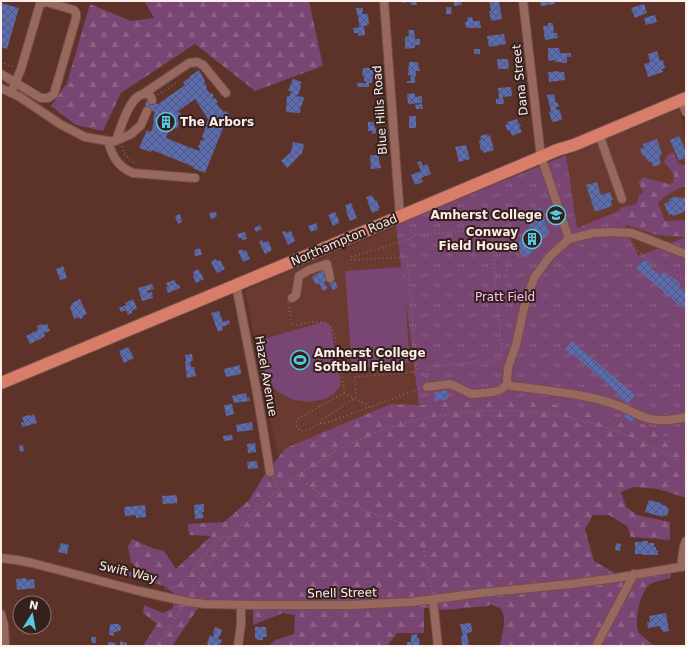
<svg xmlns="http://www.w3.org/2000/svg" width="687" height="647" viewBox="0 0 687 647" font-family="'DejaVu Sans',sans-serif">
<style>
.built{fill:#6a392f}
.green{fill:#794572}
.forest{fill:url(#forest-firs)}
.park{fill:url(#park-tufts)}
.building{fill:url(#building-cross-hatch);fill-rule:evenodd}
.lines{fill:none;stroke-linecap:round;stroke-linejoin:round}
.minor-casing{stroke:#714f49;stroke-width:10}
.highway-casing{stroke:#714f49;stroke-width:14}
.path{stroke:#8d6a63;stroke-width:1.5;stroke-dasharray:1 3;stroke-linecap:butt}
.minor{stroke:#98685f;stroke-width:8}
.highway{stroke:#d97d6b;stroke-width:12}
.path-bridge{stroke:#8d6a63;stroke-width:1.5;stroke-dasharray:1 3;stroke-linecap:butt}
.labels{text-anchor:middle;stroke-width:4;stroke-linejoin:round;paint-order:stroke}
.street-label{font-size:12px;fill:#feede9;stroke:#34201c}
.poi-label{font-size:12px;font-weight:bold;fill:#feede9;stroke:#34201c;text-anchor:start}
.park-label{font-size:12px;fill:#f7c1ee;stroke:#34201c}
</style>
<defs>
<pattern id="forest-firs" width="22" height="20" patternUnits="userSpaceOnUse"><rect width="22" height="20" fill="#794572"/><path d="M5 1l3.5 6h-7zM16 11l3.5 6h-7z" fill="#8d6086"/></pattern>
<pattern id="park-tufts" width="24" height="20" patternUnits="userSpaceOnUse"><rect width="24" height="20" fill="#794572"/><path d="M3 7l-1-3M5 7V3M7 7l1-3M15 17l-1-3M17 17v-4M19 17l1-3" fill="none" stroke="#8d6086"/></pattern>
<pattern id="building-cross-hatch" width="8" height="8" patternUnits="userSpaceOnUse"><rect width="8" height="8" fill="#5b6cb1"/><path d="M0 0l8 8M0 8l8-8" fill="none" stroke="#535876"/></pattern>
</defs>
<rect width="100%" height="100%" fill="#5c3229"/>
<path class="built" d="M679,109l7,31v317l-407,5 -34,-172z"/>
<path class="green" d="M403,267l7,96 -58,5 -7,-97z
M323,322l4,2 4,3 10,58 -8,10 -8,4 -16,3 -15,-2 -15,-7 -12,-12 -7,-41z"/>
<path class="forest" d="M144,1h165l14,65 -68,25 -60,-47 -74,49 -18,38 -27,-6 -25,-19 16,-23 23,-79 41,17 23,-3z
M673,152l5,11 8,3v20c-12,4 -19,8 -28,17l7,18 21,-1v17l-29,-2 -36,-12 -3,-4 2,-11 16,-4 3,-8 4,-4 -5,-10 5,-5 26,7 4,-1 1,-8 -10,-14 4,-6z
M497,396l89,13 44,16 11,-2 45,26v49l-28,-9 -25,-2 -12,5 5,15 11,8 33,7v18l-39,-3 -4,-11 -18,-11h-16l-8,14 9,32 31,18 46,-7v6c-7,2 -15,3 -21,6 -9,6 -16,37 -12,47 2,4 12,11 16,15h-154c2,-10 8,-30 0,-38 -2,-1 -7,-2 -9,-4l-3,2 -44,4 -12,-2h-8v25h-27l-10,13h-118l6,-6 19,-6 1,-19 -12,-2 -30,12v-24h-50l-31,45h-29l14,-22 -14,-11 1,-8 19,8 10,-5v-15l-9,-7 -39,-11 1,-3h9l1,-5 -5,-5 -3,-15 4,-8 20,9 12,3 12,18 35,-33 -22,-1 -1,-11 36,-2 25,-22 16,-26 21,-26 50,-21 55,-23 28,1z"/>
<path class="park" d="M566,155l11,73 42,-17 19,45 48,-19v212l-45,-26 -11,2 -44,-16 -89,-13 -78,9 -23,-180z"/>
<path class="building" d="M402,1h14l1,4h-6l-1,-3 -8,1z
M454,1h7l1,4 -8,1z
M489,1h10l3,18 -11,2 -2,-10h2z
M540,1h14l1,3 -14,2z
M1,3l18,5 -12,41 -6,-2z
M644,4l3,9 -12,5 -4,-10z
M446,7h5l1,7h-6z
M356,8h7v4h-1v2h6l1,11 -5,1 1,9 -7,1v-3h-4l-1,-5 8,-1v-1h-2l-1,-11h-1z
M655,15l2,7 -11,3 -2,-7z
M472,17l1,4h7l1,7h-15l-1,-6h2v-4z
M548,23h5l1,10h3l1,5 -13,2 -2,-14h5z
M408,30h6l1,9h5v6h-5v3l-10,1v-12l4,-1z
M504,34l2,10 -17,3 -2,-11z
M548,48h11l1,5h11v4h-4v6h-6v-1h-6v-2l-7,1z
M474,49h6v5h-6z
M657,51l3,10 3,-1 2,8 -3,1 1,3 -15,5 -4,-13 6,-2 -2,-8z
M497,59h11l1,10h-11z
M409,62h9l1,7h1v2h-4v5h-1v7h-8v-2h4l-1,-6h-2z
M363,68h10l1,10 -2,1v4h-3v4h-11l-1,-4h9v-2h-2v-5h-2z
M199,70l6,11 -1,1 3,5 -1,1 4,6 2,-1 2,3 -2,1 2,2 1,-1 3,4 -2,1 8,9 2,-1 4,5 -3,2 -22,55 -12,-5 1,-1 -42,-17 -1,2 -12,-4 8,-18 4,2 3,-10h-1l1,-2 -1,-1 2,-7 -11,-4 3,-8 11,4 27,-19 -2,-3 7,-4 -1,-1zM195,99l13,20 -6,18 2,1 -1,3 -2,-1 -3,7 2,1 -1,3 -33,-13 4,-11 7,2 2,-6 -1,-1 3,-9 -4,-1z
M558,71v1h6l1,8 -16,2 -1,-10z
M293,79l9,3 -2,3 1,1 -3,9h-1l-1,1 8,1 -2,9 -1,-1 -1,8 -14,-1 1,-16h3l1,-5h-3z
M511,87l1,9 -9,1 1,7h-8v-5h3l-1,-11z
M415,93v4l7,-1v7l-14,1 -1,-10z
M554,94l2,9h2l1,4h-3l1,3h3l2,10 -10,2 -3,-10 2,-1 -4,-16z
M422,104l1,5h-7l-1,-4z
M409,116h7v12h-7z
M517,119l2,6 1,-1 1,2h-2l3,6 -10,4 -2,-6 -2,1 -3,-6 3,-1 -1,-2z
M368,122h6l1,6h1v5l-4,1v-3h-4z
M487,134l1,2 2,-1 4,15 -10,3 -1,-3 -2,1 -2,-10 2,-1 -1,-4z
M679,136l7,15v6l-7,4 -9,-21z
M657,139l5,15h-2l1,3 -2,1 2,6 -8,3 -2,-6 -3,1 -3,-6 -2,1 -3,-8 3,-1v-4z
M293,142l11,2 -2,9 -15,15 -6,-7 10,-9z
M466,145l4,14 -11,3 -4,-15z
M370,155h9v7h1l1,6 -10,1z
M421,161l2,5 4,-2 4,10 -10,4 2,4 -8,3 -4,-10 10,-4 -4,-9z
M597,182l4,13 9,-3 3,8h-2l1,6 -17,6 -9,-27z
M372,195l3,6 1,-1 4,8h-2l1,2 -7,3 -6,-16z
M676,196l1,2 4,-1v2l3,-2 2,5v9l-13,5 -1,-2 -3,1 -5,-11 6,-3 -1,-2z
M351,203l6,15 -7,3 -4,-10 1,-1 -2,-5z
M540,208l9,24 -22,26 -13,-12 16,-18 -6,-14z
M216,212l1,5 -6,2 -2,-6z
M335,212l4,8 -1,1 1,2 -6,3 -5,-11z
M180,214l2,8 -4,2 -3,-8z
M316,223l2,6 -7,3 -3,-6z
M260,225l2,4 -6,3 -2,-4z
M285,231l1,2 5,-2 4,10 -7,4 -6,-13z
M245,232l2,7 -5,1v-2h-3l-2,-4z
M262,240l1,3 5,-2 4,8 -1,1v1l-6,3 -6,-12z
M200,248l2,7 -7,1 -1,-6z
M242,249l1,2 3,-1 4,9 -7,3 -5,-11z
M216,259l1,2 3,-1 5,9 -8,4 -6,-11z
M644,259l8,6 -2,2 10,8 3,-3 7,6 1,-2 9,7 -2,3 8,6v3l-2,2 2,1v13l-50,-43z
M63,266l4,12 -7,2 -4,-11z
M198,269l6,10 -8,4 -3,-7 1,-1 -1,-3z
M323,270l5,10 -4,2 4,6 -5,3 -4,-8 -3,2 -4,-8z
M174,280l3,5 2,-1 1,4 -12,5 -2,-6 2,-1 -2,-3z
M335,281l3,7 -5,2 -4,-7z
M152,284l2,5 -7,2 1,2 4,-1 1,6 -11,3 -4,-13z
M80,299l7,15 -4,2v2l-3,1 -1,-2 -5,2 -4,-12 2,-1 -1,-2 3,-2z
M133,299l4,9 -5,3v2l-4,2 -2,-5 -5,2 -2,-4 7,-3 -1,-2z
M219,311l4,11 6,-2 1,4 -8,3 1,3 -5,2 -7,-19z
M42,324l1,1 4,-1 3,7 -6,2 1,3 -3,2 -12,6 -4,-8 12,-6 -1,-4z
M572,341l63,54 -8,9 -8,-7 1,-2 -46,-40 -2,1 -7,-6z
M128,347l6,11 -10,5 -5,-12z
M192,354l1,7 -3,1 1,5h3l2,9 -9,2 -2,-16 1,-1 -1,-6z
M240,365l1,9 -15,3 -2,-8z
M447,390l1,9 -13,2 -1,-8z
M246,393l1,5 2,-1 1,4 -16,2 -2,-7z
M232,404l2,10 -8,2 -2,-11z
M625,413l9,4 -2,5 -9,-5z
M34,414l3,9 -15,4 -1,-5h3l-2,-5 7,-2 1,1z
M252,422l1,8 -16,2 -1,-7z
M232,435l1,5 -9,1 -1,-5z
M255,443l1,9 -8,1 -1,-9z
M23,445l1,6 -4,1 -1,-6z
M257,461l1,7 -10,1 -1,-7z
M177,495v8l-14,1 -1,-8z
M649,500l12,3 -1,1 6,2v1l3,1 -2,8 -4,-1v2l-18,-5z
M204,504v8h-2l2,6 -9,1 -1,-14z
M145,505l1,12 -10,1v-3l-11,1 -1,-9z
M642,541h6v2h6v4h2v3h2v5h-16v-1h-7v-12h7z
M61,543l8,2 -2,9 -9,-2z
M616,543l5,1 -1,7 -5,-1z
M26,578v2l8,-1 1,9 -18,2 -1,-11z
M666,613l3,18 -6,1v-2h-2l-1,-4 -12,2 -1,-6h3l-1,-6z
M471,623l1,9 -5,1 2,13h-7l-1,-10h2l-3,-12z
M110,624h9v1l2,1 -1,5 -6,1v4l-5,-1z
M215,627l7,3 -2,6h-1l-1,3 4,1 -2,5 -2,-1v2h-11l1,-2 -1,-1 3,-8 3,2 1,-4h-1z
M255,627h11l1,10h-4v3h-6l-1,-2h-1z
M417,634v4h2l1,8h-13v-4h4v-7z
M91,637h5v6h-4z
M120,641l7,2v3h-7z
M108,642l8,1 -1,3h-7z"/>
<g class="lines">
<defs>
<path id="minor" d="M384,1l16,216
M523,1l18,156 5,14 23,68 -19,17 -16,22 -10,30 -8,37 -8,23 -1,13 1,3 4,2c25,3 51,6 76,11 12,2 24,6 36,11 11,5 22,12 34,12 10,1 19,-1 28,-3
M1,74l40,24h7l6,-4 22,-76v-5l-2,-3 -28,-8 -6,2 -19,65 -10,24
M1,88l19,9 40,27 25,13 23,4h8l15,-7 10,-9 6,-14
M143,94l46,-31 8,-1 6,3 23,28
M681,100l5,12
M599,134l23,65
M108,141c4,15 10,26 25,32l62,5
M116,141c4,-11 14,-49 30,-47 4,0 5,2 6,6
M569,239l24,-6 17,-1 22,1 54,21
M236,285l21,108 13,79
M292,298l4,-3 3,-19 10,-6 18,-6 3,14
M427,387l23,-3 3,1 16,8 4,1 20,-2 7,-2 8,-6
M1,558l16,2 15,3 107,28 49,11 18,2 47,1h98l60,-3 70,-9 90,-9 45,-6 70,-12
M681,567l3,-21 2,-5
M433,600l5,46
M1,614l3,12 1,20
M238,646l3,-22v-19
M596,646l38,-72"/>
<path id="highway" d="M1,383l324,-135 216,-91 16,-7 17,-5 112,-47"/>
</defs>
<use href="#minor" class="minor-casing"/>
<use href="#highway" class="highway-casing"/>
<path class="path" d="M1,61l6,4 7,2
M158,95l18,-12
M122,146c1,9 6,13 14,18
M488,231l2,-1 4,1 19,-9
M494,231l17,18 22,19
M625,240l36,31 14,3 11,7
M555,260l10,9
M496,277l11,-1v-16l4,-11
M288,303l4,23 20,-4h12l7,4 4,11 9,52v4l-45,25 -3,4v2c5,14 15,3 23,0 3,-1 4,-1 7,-1l93,-34
M413,372v2h14
M344,393l22,11 3,3
M320,423l3,-4 32,-21 1,-3 -1,-18 58,-5 4,-2 -10,-113 -56,3v-3l59,-18 5,-4 72,-6 4,5 11,121 -4,5 -71,7v14
M297,476l25,19 79,28 22,23 9,46
M274,478l5,11
M165,589l10,-2 10,-5 28,-39 10,-7 7,2
M191,593c7,-10 13,-21 20,-31 15,-22 34,-43 54,-61 31,-27 68,-52 107,-67 65,-25 141,-31 209,-14 37,9 71,26 105,45
M158,646l23,-37"/>
<use href="#minor" class="minor"/>
<use href="#highway" class="highway"/>
<path class="path-bridge" d="M181,609l10,-16"/>
</g>
<defs>
<symbol id="building-ring" viewBox="-11 -11 22 22"><circle r="9.5" fill="#34201c" stroke="#55cae0" stroke-width="1.5"/><path d="M-4-6H4V6H1V3H-1V6H-4ZM-2.5-4.3h1.7v1.8h-1.7ZM.8-4.3h1.7v1.8H.8ZM-2.5-1h1.7V.8h-1.7ZM.8-1h1.7V.8H.8Z" fill="#55cae0"/></symbol>
<symbol id="university-ring" viewBox="-11 -11 22 22"><circle r="9.5" fill="#34201c" stroke="#55cae0" stroke-width="1.5"/><path d="M0-5L7-2L0 1L-7-2ZM-4 1L0 2.5L4 1V4Q0 6-4 4Z" fill="#55cae0"/></symbol>
<symbol id="stadium-ring" viewBox="-11 -11 22 22"><circle r="9.5" fill="#34201c" stroke="#55cae0" stroke-width="1.5"/><path d="M0-5a6.5 5 0 1 0 0 10a6.5 5 0 1 0 0-10ZM-3.5-1.8h7v3.6h-7Z" fill="#55cae0"/></symbol>
</defs>
<g fill-rule="evenodd">
<use href="#building-ring" x="155" y="111" width="22" height="22"/>
<use href="#university-ring" x="545" y="204" width="22" height="22"/>
<use href="#building-ring" x="521" y="228" width="22" height="22"/>
<use href="#stadium-ring" x="289" y="349" width="22" height="22"/>
</g>
<g class="labels">
<g class="street-label">
<text transform="translate(520 80) rotate(-96)" y="4">Dana Street</text>
<text transform="translate(380 110) rotate(-94)" y="4">Blue Hills Road</text>
<text transform="translate(344 240) rotate(-23)" y="4">Northampton Road</text>
<text transform="translate(266 376) rotate(80)" y="4">Hazel Avenue</text>
<text transform="translate(128 572) rotate(13)" y="4">Swift Way</text>
<text transform="translate(342 593) rotate(-1)" y="4">Snell Street</text>
</g>
<g class="poi-label">
<text x="180" y="126">The Arbors</text>
<text x="542" y="219" text-anchor="end">Amherst College</text>
<text x="518" y="236" text-anchor="end">Conway<tspan x="518" dy="14">Field House</tspan></text>
<text x="314" y="357">Amherst College<tspan x="314" dy="14">Softball Field</tspan></text>
</g>
<g class="park-label">
<text x="505" y="301">Pratt Field</text>
</g>
</g>
<rect width="687" height="647" fill="none" stroke="#feede9" stroke-width="4"/>
<g transform="translate(32 615) rotate(11)"><circle r="19" fill="#34201c" stroke="#85726e"/>
<path d="M0-3L7 15L0 10L-7 15Z" fill="#55cae0"/>
<text y="-6" font-size="11" font-weight="bold" text-anchor="middle" fill="#feede9">N</text>
</g>
</svg>
